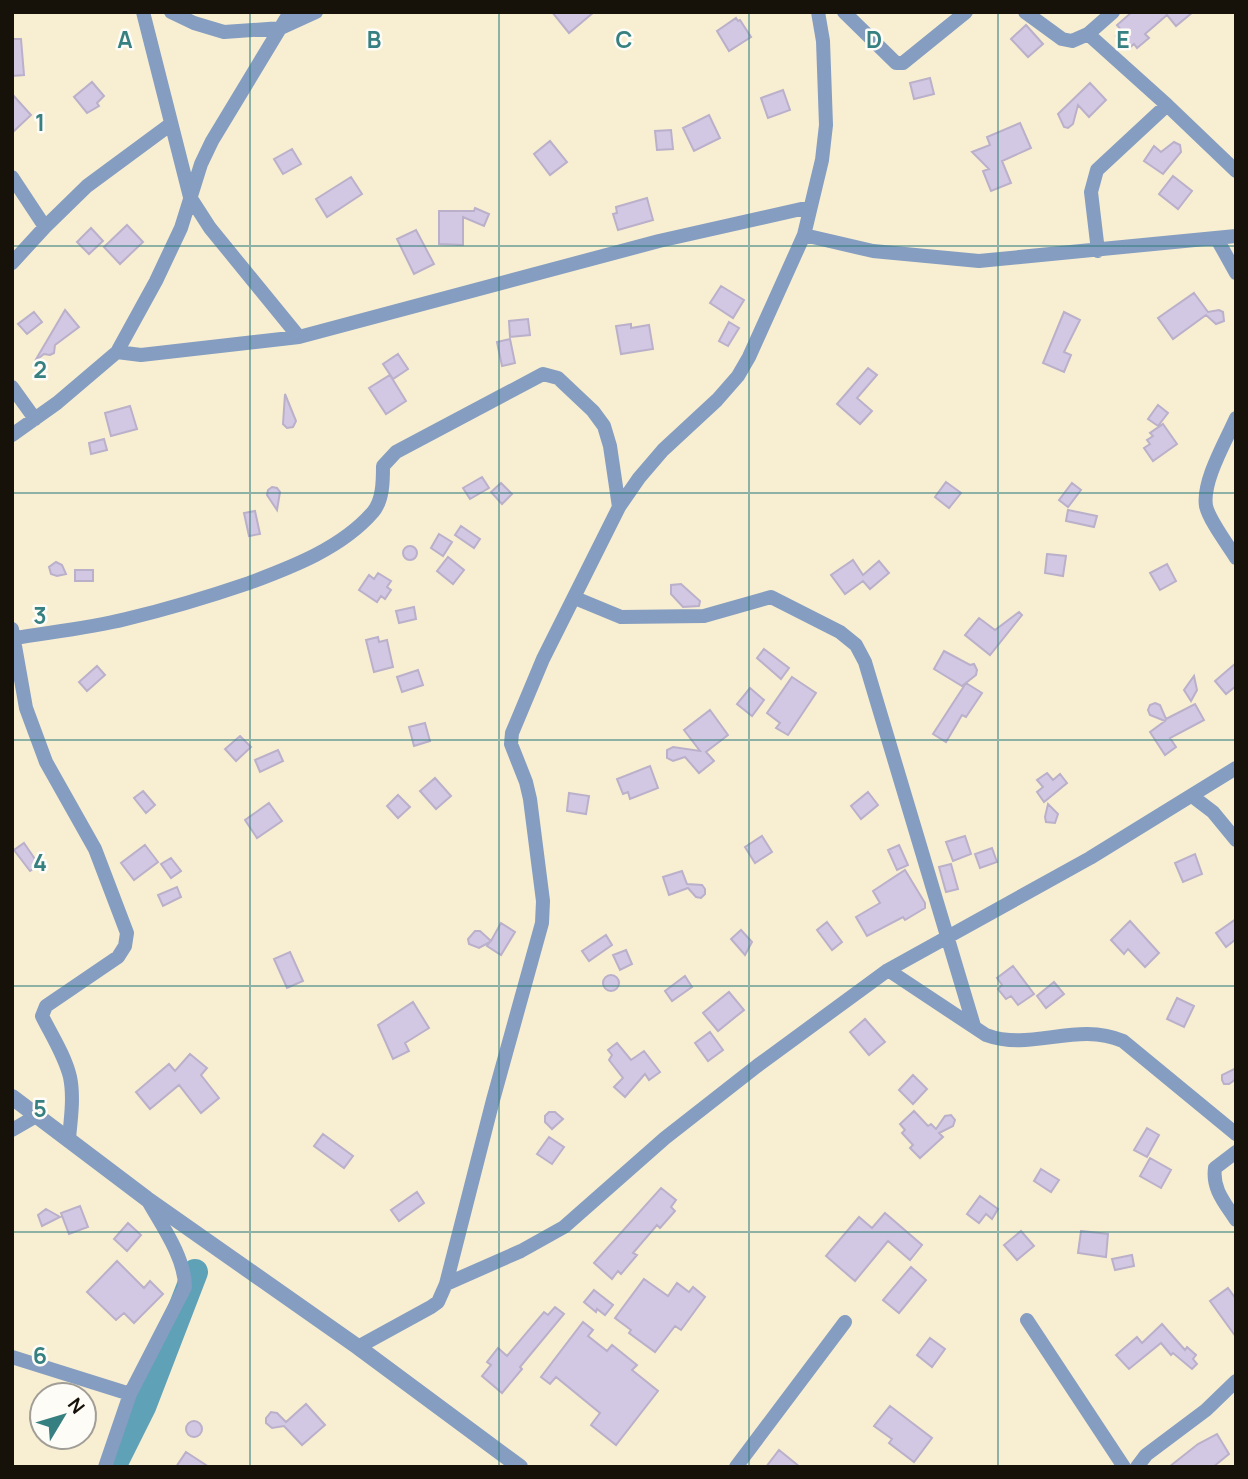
<svg xmlns="http://www.w3.org/2000/svg" width="1248" height="1479" viewBox="0 0 1248 1479" font-family="Manrope,sans-serif">
<style>
.lines{fill:none;stroke-linecap:round;stroke-linejoin:round}
.river{stroke:#5fa1b7;stroke-width:26}
.building{fill:#d2c8e3;stroke:#bab0ca;stroke-width:2}
.minor{stroke:#849dc1;stroke-width:14}
.tertiary{stroke:#849dc1;stroke-width:16}
.grid{fill:none;stroke:#378081;stroke-width:2;stroke-opacity:0.55}
.grid-label{font-size:23px;text-anchor:middle;font-weight:bold;fill:#378081;stroke:#fefcf6;stroke-width:5;stroke-linejoin:round;paint-order:stroke}
</style>
<rect width="100%" height="100%" fill="#f8eed2"/>
<g class="lines">
<path class="river" d="M113,1467l30,-60 52,-135"/>
</g>
<path class="building" d="M552,12h42l-25,21z
M1132,12h61l-17,14 -9,-11 -22,19 4,4 -12,10 -3,-4 -6,5 -12,-13 6,-5 -5,-6z
M736,18l2,3 2,-1 11,17 -22,14 -12,-20z
M1026,25l17,19 -15,13 -17,-18z
M12,39h9l3,36 -12,1z
M930,78l4,16 -20,5 -4,-16z
M92,82l12,14 -7,7 2,3 -12,7 -13,-16z
M1090,83l16,17 -17,17 -11,-12 -5,19 -5,4 -4,-1 -6,-13z
M783,90l7,20 -22,8 -7,-20z
M12,94l19,21 -19,18z
M709,115l11,23 -26,13 -11,-23z
M1020,123l11,25 -29,13 9,22 -20,8 -8,-20 6,-2 -17,-17 18,-7 -3,-8z
M671,130l2,19 -16,1 -2,-19z
M550,141l17,21 -17,13 -16,-21z
M1174,142l6,3 1,7 -18,22 -19,-13 10,-15 7,6z
M292,149l9,15 -18,10 -9,-15z
M1173,176l19,15 -14,18 -19,-15z
M351,177l11,17 -35,23 -11,-18z
M647,198l6,22 -35,10 -5,-16 4,-1 -1,-6z
M475,208l14,6 -5,12 -21,-9v28l-24,-1v-33h35z
M127,225l16,17 -23,22 -16,-17z
M91,228l12,13 -14,13 -12,-12z
M416,230l18,34 -20,10 -17,-35z
M721,286l23,14 -11,18 -23,-15z
M1194,293l14,19 11,-2 4,2 1,9 -8,3 -10,-9 -33,24 -15,-21z
M65,310l14,17 -24,18 -1,8 -4,2 -6,-1 -9,7z
M34,312l8,10 -15,12 -9,-10z
M1064,312l16,8 -16,32 7,3 -7,17 -21,-9z
M528,319l2,16 -20,2 -1,-16z
M729,322l10,6 -11,18 -9,-5z
M631,324v4l18,-3 4,24 -32,5 -5,-28z
M510,339l5,24 -13,3 -5,-24z
M398,354l10,15 -15,10 -10,-15z
M868,368l9,7 -20,23 15,13 -12,13 -23,-20z
M390,375l16,26 -20,13 -17,-26z
M285,394l11,27 -3,6 -6,1 -4,-4z
M1158,405l10,8 -10,13 -10,-7z
M130,406l7,23 -26,7 -6,-23z
M1163,424l14,20 -24,17 -9,-13 6,-4 -3,-4 6,-4 -3,-3z
M104,439l3,11 -16,4 -2,-11z
M482,477l7,11 -19,11 -7,-11z
M946,482l15,11 -12,15 -14,-11z
M501,483l11,11 -10,10 -11,-12z
M1072,483l9,7 -13,17 -9,-7z
M272,487l5,1 3,4 -3,18 -10,-15 1,-5z
M1068,510l29,6 -3,11 -28,-6z
M255,511l5,23 -11,2 -5,-23z
M461,526l19,13 -6,9 -19,-13z
M439,534l13,8 -9,14 -12,-8z
M403 553a7 7 0 1 1 14 0a7 7 0 1 1-14 0Z
M1047,554l19,2 -3,20 -18,-3z
M448,557l16,13 -11,14 -16,-13z
M853,560l10,15 16,-14 10,12 -19,16 -7,-8 -18,13 -14,-19z
M56,562l6,3 4,9 -9,2 -6,-2 -2,-7z
M1167,564l9,17 -16,9 -10,-17z
M75,570h18v11h-18z
M378,573l13,8 -4,6 4,3 -6,9 -4,-3 -4,6 -18,-12 10,-15 5,4z
M681,584l19,17 -1,5 -16,1 -12,-13v-9z
M414,607l2,12 -17,4 -3,-12z
M1019,612l3,3 -32,40 -25,-20 14,-17 16,12z
M378,637l1,5 8,-2 6,27 -19,5 -8,-32z
M764,649l25,19 -8,11 -24,-21z
M944,651l26,14 4,-1 3,6 -1,5 -14,11 -28,-17z
M1236,663v23l-10,8 -11,-13z
M97,666l8,9 -18,16 -8,-9z
M418,670l5,15 -21,7 -5,-15z
M1194,676l3,14 -6,11 -7,-11z
M792,677l24,16 -28,42 -12,-7 4,-5 -13,-10z
M966,683l16,10 -16,24 -4,-2 -16,27 -13,-8z
M750,688l14,12 -12,16 -15,-12z
M1155,703l5,2 6,14 29,-15 9,16 -34,18 6,9 -11,8 -15,-23 15,-11 -15,-6 -2,-5 2,-5z
M710,710l18,25 -22,17 8,9 -15,12 -14,-16 -12,4 -6,-3v-8l6,-3 27,4 -16,-21z
M425,723l5,18 -16,5 -5,-19z
M240,736l11,11 -15,14 -11,-12z
M278,750l5,11 -23,11 -5,-12z
M650,766l8,22 -28,11 -2,-7 -5,2 -6,-15z
M1047,773l6,7 7,-6 7,9 -23,19 -7,-10 6,-5 -6,-7z
M435,778l16,18 -15,13 -16,-18z
M143,791l12,14 -9,8 -12,-15z
M868,792l10,13 -17,14 -10,-13z
M569,793l20,3 -3,18 -19,-3z
M398,795l12,12 -12,11 -11,-12z
M269,803l13,18 -25,17 -12,-18z
M1048,804l10,10 -3,9 -9,-1 -1,-5z
M762,836l10,16 -17,11 -10,-16z
M965,836l6,18 -18,7 -7,-19z
M24,843l15,22 -9,6 -16,-21z
M145,845l13,17 -24,18 -13,-17z
M899,845l9,20 -11,5 -9,-20z
M992,848l5,14 -17,6 -5,-14z
M1195,854l7,20 -19,8 -8,-19z
M171,858l10,13 -10,7 -10,-14z
M951,864l7,25 -12,3 -7,-25z
M905,870l20,33v5l-20,12 -2,-3 -36,19 -11,-19 24,-14 -7,-12z
M682,871l5,13 15,1 3,4v5l-4,4 -5,-1 -8,-9 -19,7 -6,-18z
M177,887l4,10 -18,9 -5,-11z
M1236,919v20l-10,8 -10,-14z
M1130,921l29,32 -14,14 -17,-18 -4,5 -13,-14z
M827,922l15,20 -10,8 -15,-20z
M501,923l14,9 -14,23 -14,-9 3,-4 -11,6 -10,-4 -1,-5 7,-8h5l11,10z
M741,930l11,12 -7,13 -14,-16z
M606,935l6,10 -23,16 -7,-10z
M626,950l6,14 -12,6 -7,-15z
M290,952l13,29 -16,7 -13,-29z
M1013,966l21,28 -16,11 -7,-9 -5,3 -8,-10 4,-4 -5,-7z
M603 983a8 8 0 1 1 16 0a8 8 0 1 1-16 0Z
M685,976l7,11 -20,14 -7,-10z
M1054,982l10,12 -18,14 -9,-12z
M729,992l15,18 -26,21 -15,-18z
M1177,998l17,8 -10,21 -17,-8z
M413,1002l16,26 -24,15 4,8 -16,8 -15,-34z
M865,1019l20,23 -16,13 -19,-23z
M710,1032l13,18 -15,11 -13,-18z
M617,1043l14,17 13,-9 16,21 -11,8 -4,-6 -20,23 -11,-10 9,-9 -14,-18 3,-5 -4,-5z
M190,1054l17,14 -6,7 18,23 -18,15 -22,-28 -29,24 -14,-17 33,-28 6,7z
M1236,1068v11l-7,5h-5l-2,-4v-5z
M913,1075l14,14 -14,15 -14,-14z
M914,1111l14,15 3,-2 5,5 9,-13 6,-1 4,5 -2,6 -14,7 4,4 -23,21 -10,-10 3,-3 -11,-12 3,-3 -5,-6z
M549,1112h6l8,7 -11,10 -7,-7v-6z
M1147,1128l12,7 -12,22 -13,-7z
M323,1134l30,22 -9,12 -30,-22z
M549,1137l15,10 -12,17 -15,-10z
M1150,1158l21,12 -10,18 -21,-12z
M1041,1169l18,11 -8,12 -17,-11z
M661,1188l15,12 -5,7 4,4 -15,17 -3,-3 -24,28 4,2 -16,19 -3,-3 -6,8 -18,-16z
M417,1192l7,11 -25,18 -8,-11z
M980,1196l18,13 -6,10 -6,-5 -7,9 -12,-9z
M80,1206l8,21 -19,7 -8,-21z
M46,1209l14,8 -18,9 -4,-11z
M885,1213l37,32 -12,15 -22,-19 -33,40 -29,-25 33,-39 13,11z
M128,1223l13,12 -14,16 -13,-12z
M1021,1231l13,15 -17,14 -13,-15z
M1081,1231l27,3 -2,23 -28,-4z
M1132,1255l2,11 -19,4 -3,-11z
M117,1261l27,27 6,-7 13,13 -29,29 -10,-10 -8,7 -29,-28z
M911,1267l15,13 -27,33 -16,-13z
M644,1279l24,17 9,-13 12,9 4,-5 12,10 -24,33 -6,-4 -20,26 -26,-19 2,-3 -16,-12z
M1228,1288l8,11v38l-26,-36z
M594,1290l19,15 -8,10 -8,-6 -1,3 -12,-10z
M555,1307l9,7 -44,53 2,2 -20,24 -20,-17 9,-11 -4,-3 11,-14 9,8 37,-44 4,3z
M583,1322l10,8 -5,6 19,15 5,-6 25,20 -5,5 26,21 -42,54 -25,-20 9,-12 -44,-36 -6,7 -9,-7z
M1162,1324l23,26 2,-3 9,8 -3,4 4,5 -5,5 -19,-16 -2,2 -10,-12 -32,26 -13,-14 21,-18 5,6z
M930,1338l15,11 -13,18 -15,-12z
M306,1404l19,21 -23,20 -18,-19 -12,2 -6,-5v-5l5,-6 6,1 9,9z
M890,1406l42,32 -18,24 -25,-19 3,-4 -18,-13z
M186 1429a8 8 0 1 1 16 0a8 8 0 1 1-16 0Z
M1217,1434l12,20 -16,13h-44l29,-23z
M779,1450l21,17h-34z
M186,1452l23,15h-33z"/>
<g class="lines">
<path class="minor" d="M143,12l47,185 20,31 89,109
M171,12l23,11 30,9 57,-4 35,-16
M844,12l52,51h7l63,-51
M1025,12l37,27 10,2 16,-7
M1113,12l-25,22 79,71
M12,177l33,50
M804,235l69,16 106,10 257,-25
M1217,239l19,34
M1098,251l-7,-59 6,-22 70,-65 69,66
M12,263l33,-36 42,-41 84,-62
M117,352l24,3 158,-18 360,-96 151,-34
M12,387l23,32
M1236,418c-10,23 -34,63 -30,88 3,14 22,39 30,52
M12,435l45,-32 60,-51 39,-71 25,-53 20,-64 11,-23 78,-129
M575,598l46,19 83,-1 67,-19 69,35 16,13 9,17 109,364
M12,629l14,79 20,54 49,87 32,84 -2,13 -7,11 -72,49 -4,10c10,20 23,40 28,61 4,19 1,41 -1,61
M15,638c37,-6 75,-10 111,-19 42,-10 82,-22 123,-36 43,-16 93,-35 124,-71 10,-12 10,-31 10,-46l13,-14 147,-78 15,4 35,33 11,15 6,20 9,61
M1192,796l21,16 23,28
M888,970l98,65c46,17 90,-14 137,6l113,93
M12,1130l26,-15
M1236,1152l-21,16c-3,21 10,35 21,52
M446,1284l75,-33 43,-24 101,-89 92,-72 131,-96 202,-112 146,-90
M1027,1320l97,147
M358,1347l73,-40 7,-5 8,-18 47,-184 49,-177 1,-22 -13,-102 -4,-17 -15,-38 1,-11 31,-74 76,-152 20,-29 24,-28 54,-50 21,-24 11,-19 55,-122 18,-75 4,-35 -3,-84 -5,-29
M12,1357l118,37 55,-107c0,-30 -24,-63 -38,-88
M105,1467l25,-73
M736,1467l109,-145
M1137,1467l9,-12 60,-45 30,-29"/>
<path class="tertiary" d="M12,1097l135,102 211,148 162,120"/>
</g>
<path class="grid" d="M250,12v1455M499,12v1455M749,12v1455M998,12v1455M12,246h1224M12,493h1224M12,740h1224M12,986h1224M12,1232h1224"/>
<g class="grid-label">
<text x="125" y="48">A</text>
<text x="374" y="48">B</text>
<text x="624" y="48">C</text>
<text x="874" y="48">D</text>
<text x="1123" y="48">E</text>
<text x="40" y="131">1</text>
<text x="40" y="378">2</text>
<text x="40" y="624">3</text>
<text x="40" y="871">4</text>
<text x="40" y="1117">5</text>
<text x="40" y="1364">6</text>
</g>
<rect width="1248" height="1479" fill="none" stroke="#161209" stroke-width="28"/>
<g transform="translate(63 1416) rotate(52)"><circle r="33" fill="#fefcf6" stroke="#a19e97" stroke-width="2"/>
<path d="M0-5L12 26L0 18L-12 26Z" fill="#378081"/>
<text y="-10" font-size="19" font-weight="bold" text-anchor="middle" fill="#161209">N</text>
</g>
</svg>
